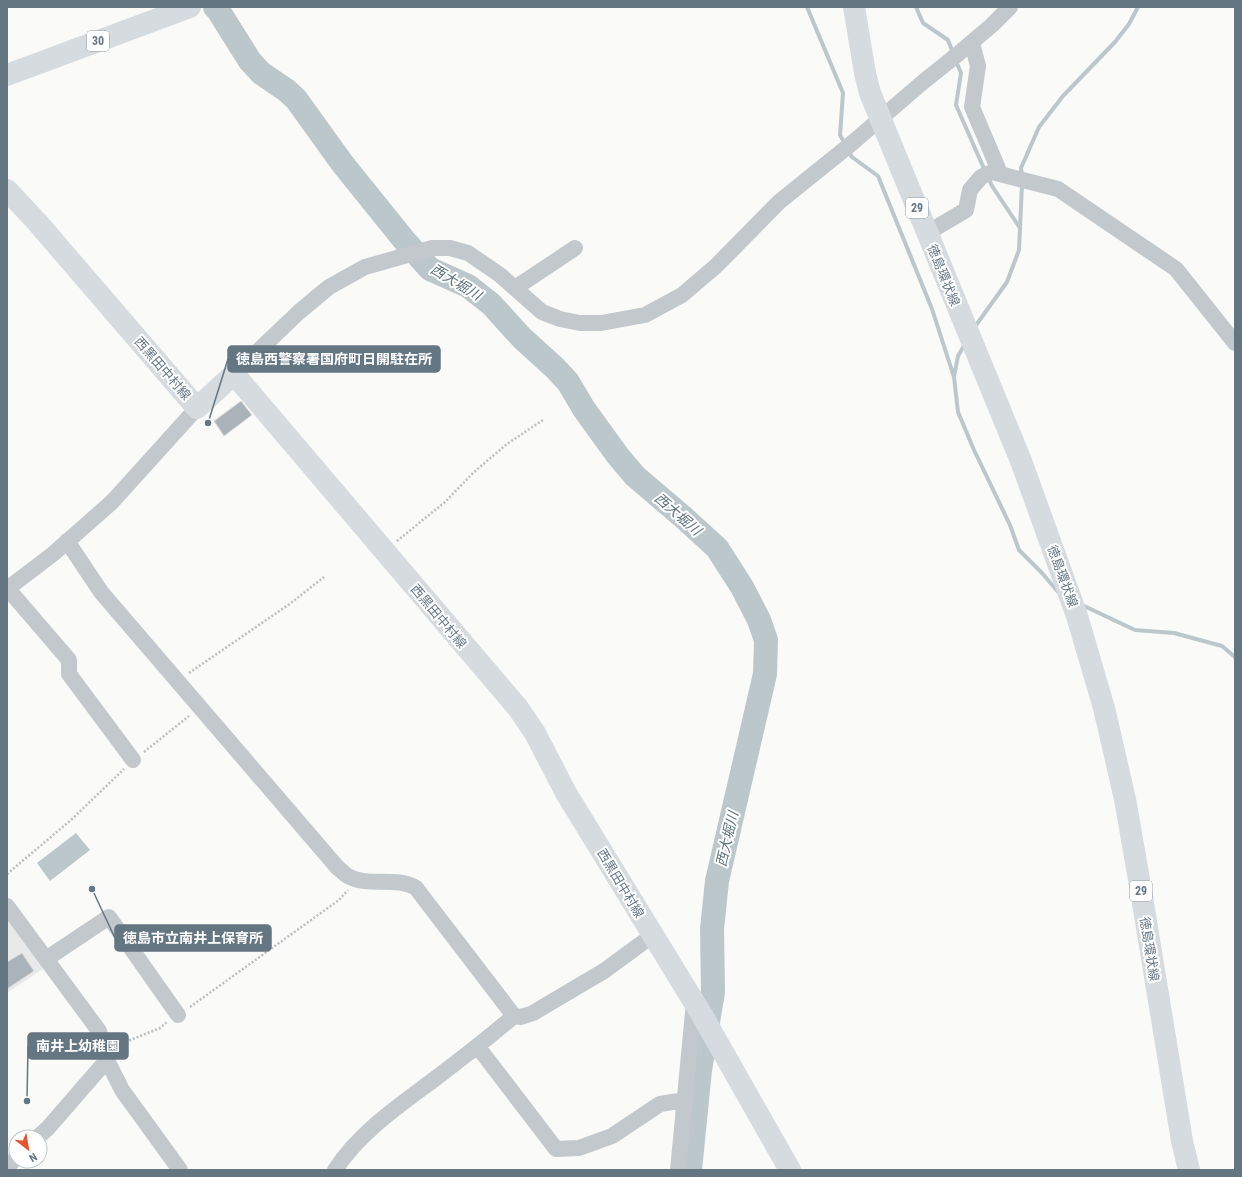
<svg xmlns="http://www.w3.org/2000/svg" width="1242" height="1177" viewBox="0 0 1242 1177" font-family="'Roboto Condensed','Noto Sans JP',sans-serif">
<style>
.built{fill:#e8e9e9}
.water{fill:#bbc7cb}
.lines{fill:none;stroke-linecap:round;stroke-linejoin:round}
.stream{stroke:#bbc7cb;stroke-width:4}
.river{stroke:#bbc7cb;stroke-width:24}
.building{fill:#aab3b9;stroke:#dcdcda}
.path{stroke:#bbbfc2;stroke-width:2.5;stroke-dasharray:2 2;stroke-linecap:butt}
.street{stroke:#c3c8cc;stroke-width:16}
.secondary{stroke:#d6dbdf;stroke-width:22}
.primary{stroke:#d6dbdf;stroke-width:22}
.labels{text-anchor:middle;stroke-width:4;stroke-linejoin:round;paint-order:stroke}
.shield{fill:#fff;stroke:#939fa8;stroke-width:1}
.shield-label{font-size:12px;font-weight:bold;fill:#657683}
.street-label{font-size:13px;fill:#657683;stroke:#fff}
.water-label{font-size:14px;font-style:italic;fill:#60757c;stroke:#fff}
.leader{fill:none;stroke:#657683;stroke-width:1.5}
.callout-dot{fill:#657683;stroke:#fff;stroke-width:1.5}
.callout{fill:#657683;stroke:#657683;stroke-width:1.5}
.callout-label{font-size:14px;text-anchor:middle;font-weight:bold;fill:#fff}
</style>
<rect width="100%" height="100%" fill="#fafaf8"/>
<path class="built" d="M7,914l39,53 -39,26z"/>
<path class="water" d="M76,833l14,17 -40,31 -13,-18z"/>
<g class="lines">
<path class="stream" d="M807,7l36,86 -3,42 5,9
M916,7l7,16 25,17 5,13
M956,61l5,12 -5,32 29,66
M848,150l4,7 26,19 54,133 22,68
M988,177l4,9 28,42
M1022,177l-1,-9 18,-41 24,-31 52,-54 14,-18 9,-17
M974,328l33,-46 12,-32 3,-66
M965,344l-7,12 -4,21 4,35 16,38 36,75 9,25 23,23 17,20
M1082,605l53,25 39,3 48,13 13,11"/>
<path class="river" d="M215,7l3,3 32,51 11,12 25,17 10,9 46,64 62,77 26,29 38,17 23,18 31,34 33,30 13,14 16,27 34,47 17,20 48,41 34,31 25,39 17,33 7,20 -1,34 -48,207 -5,48 1,63 -13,78 -10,100"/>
</g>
<path class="building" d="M241,401l11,14 -28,21 -10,-15z
M22,953l12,18 -27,18v-27z"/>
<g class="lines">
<path class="path" d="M397,541l48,-39 29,-30 33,-28 36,-24
M189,673l102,-70 33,-26
M144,752l45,-36
M7,874l64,-54 53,-51
M190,1007l149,-107 9,-10
M118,1045l42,-17 7,-6"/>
<path class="street" d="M972,43l6,23 -6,41 28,66
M927,233l39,-23 4,-20 11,-13 11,-5 66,17 118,80 59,74
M515,288l60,-40
M234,374l65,-62 30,-25 36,-20 67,-19h18l18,5 32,22 42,37 18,7 20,4h21l44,-8 37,-20 34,-29 63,-64 72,-58 72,-62 35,-28 34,-29 18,-18
M67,541l34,51 236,275c4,3 8,8 13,10 19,10 47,-1 66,11l98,128
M7,589l46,-35 59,-52 85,-94
M8,589l61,71v14l64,86
M7,906l92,125 8,29 15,30 58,80
M46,959l63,-42 69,98
M478,1047l78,102 23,-1 33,-12 48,-32 25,-4
M38,1137l10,-9 59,-68
M7,1167l9,-9
M335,1170c24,-37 62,-63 97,-89 28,-21 55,-42 82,-65l7,1 12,-4 71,-42 49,-36
M678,1170l16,-168"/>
<path class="secondary" d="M7,190l30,32 160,186 37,-34 284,334 17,25 31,60 136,222 88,155"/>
<path class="primary" d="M854,7l11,66 5,20 151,368 56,155 27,92 21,91 16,92 41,250 7,29
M7,75l183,-68"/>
</g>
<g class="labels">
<g class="shield">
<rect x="87" y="31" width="22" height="20" rx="3"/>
<rect x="906" y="198" width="22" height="20" rx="3"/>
<rect x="1130" y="881" width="22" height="20" rx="3"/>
</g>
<g class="shield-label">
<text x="98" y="45">30</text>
<text x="917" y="212">29</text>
<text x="1141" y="895">29</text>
</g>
<g class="street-label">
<text transform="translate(944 275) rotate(68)" y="5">徳島環状線</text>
<text transform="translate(163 368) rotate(49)" y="5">西黒田中村線</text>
<text transform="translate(1063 576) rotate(70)" y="5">徳島環状線</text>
<text transform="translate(439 616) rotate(50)" y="5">西黒田中村線</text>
<text transform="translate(621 883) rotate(59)" y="5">西黒田中村線</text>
<text transform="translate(1150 949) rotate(81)" y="5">徳島環状線</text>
</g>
<g class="water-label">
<text transform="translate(456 282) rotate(31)" y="5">西大堀川</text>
<text transform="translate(678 514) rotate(41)" y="5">西大堀川</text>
<text transform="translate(727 839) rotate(-77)" y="5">西大堀川</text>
</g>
</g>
<path class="leader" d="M208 423L228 359M92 889L115 938M27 1101L28 1046"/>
<g class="callout-dot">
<circle cx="208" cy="423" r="4"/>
<circle cx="92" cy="889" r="4"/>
<circle cx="27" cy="1101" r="4"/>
</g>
<g class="callout">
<rect x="228" y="346" width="212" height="26" rx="4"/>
<rect x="115" y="925" width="156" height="26" rx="4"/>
<rect x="28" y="1033" width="100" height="26" rx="4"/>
</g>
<g class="callout-label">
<text x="334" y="364">徳島西警察署国府町日開駐在所</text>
<text x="193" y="943">徳島市立南井上保育所</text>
<text x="78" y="1051">南井上幼稚園</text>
</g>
<rect width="1242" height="1177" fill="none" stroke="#657683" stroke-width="16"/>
<g transform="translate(28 1149) rotate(149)"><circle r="19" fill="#ffffff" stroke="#c1c8cd"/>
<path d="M0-3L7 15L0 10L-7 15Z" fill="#e4572e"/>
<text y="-6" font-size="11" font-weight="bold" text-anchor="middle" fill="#657683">N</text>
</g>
</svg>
